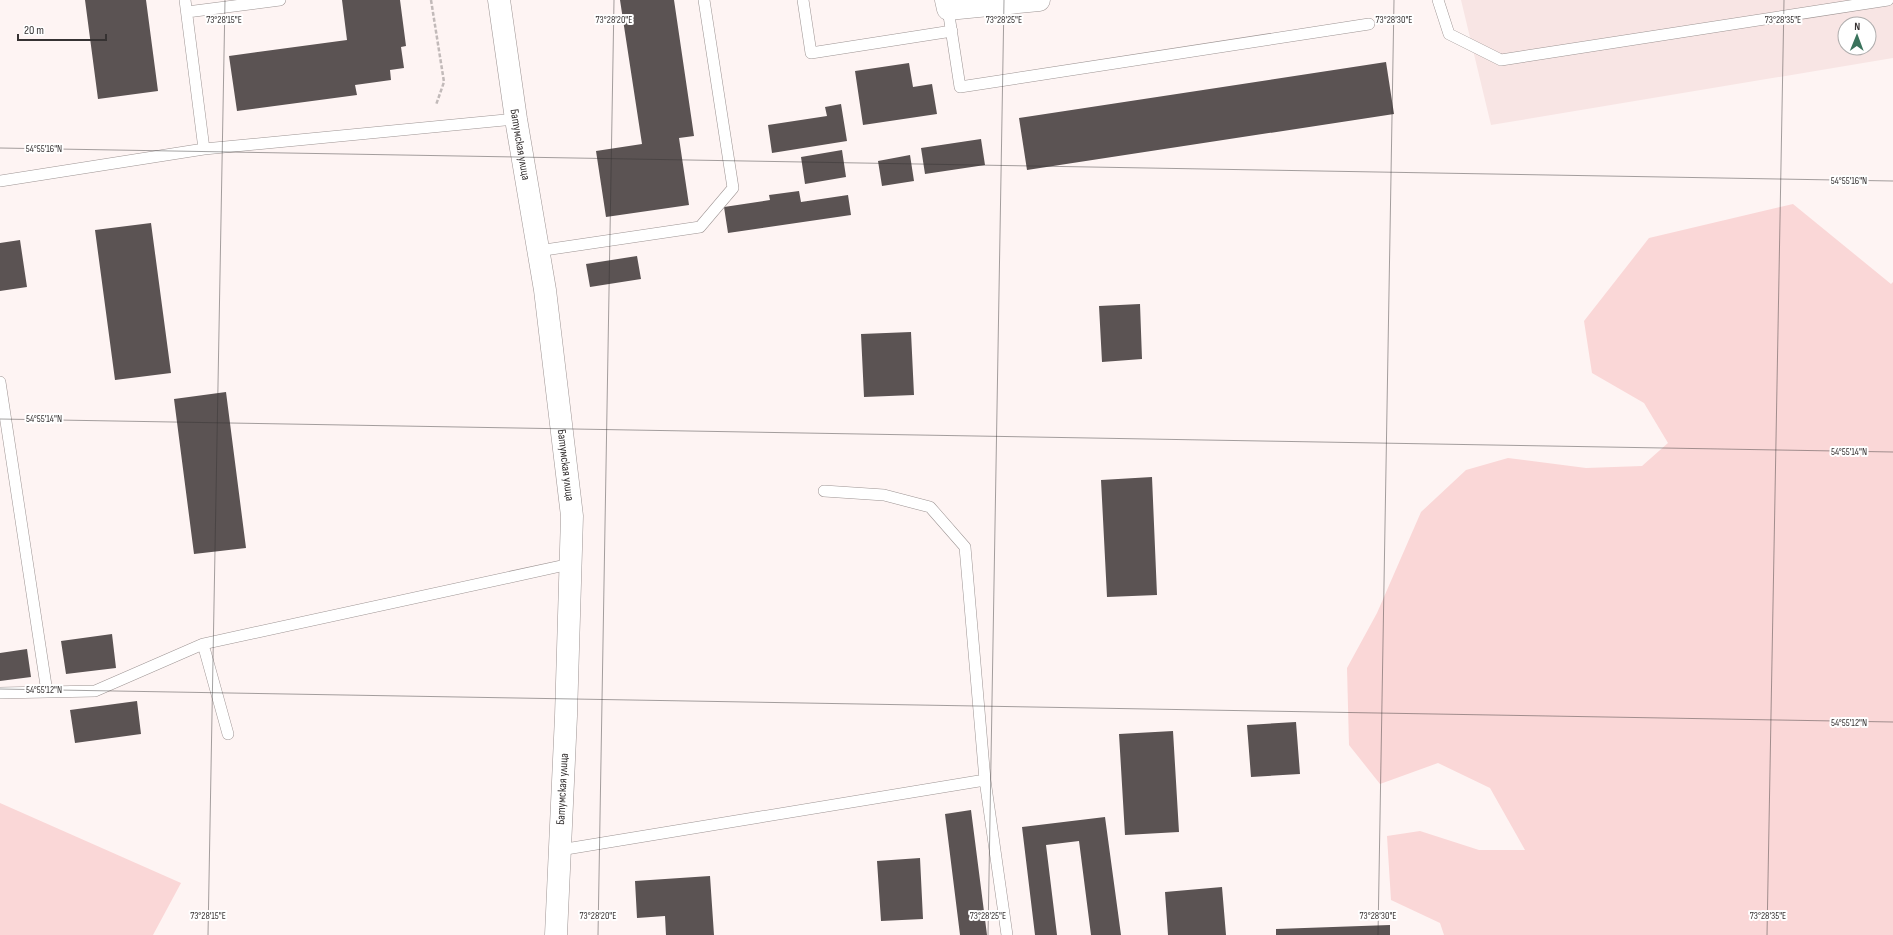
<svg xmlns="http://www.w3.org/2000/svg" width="1893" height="935" viewBox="0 0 1893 935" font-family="'Sofia Sans Condensed',sans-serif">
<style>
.built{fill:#f8e5e4;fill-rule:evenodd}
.green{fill:#fad7d7}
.building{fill:#5b5353}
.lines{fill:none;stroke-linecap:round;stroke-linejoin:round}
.service-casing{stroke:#9d9493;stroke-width:12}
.minor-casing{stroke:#9d9493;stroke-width:23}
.path{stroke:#c2bab9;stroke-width:2.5;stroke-dasharray:4 2;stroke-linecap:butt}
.service{stroke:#fff;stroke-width:11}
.minor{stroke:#fff;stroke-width:22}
.ticks{fill:none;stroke:#363232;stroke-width:1;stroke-opacity:0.45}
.labels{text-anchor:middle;stroke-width:4;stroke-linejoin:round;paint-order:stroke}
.street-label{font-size:12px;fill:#363232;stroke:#fff}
.ticks-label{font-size:10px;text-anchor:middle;fill:#363232;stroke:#fff;stroke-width:4;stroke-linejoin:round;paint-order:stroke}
</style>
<rect width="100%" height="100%" fill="#fef4f3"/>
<path class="built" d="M1461,0h432v58l-402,67zM1845,24h24v24h-24z"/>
<path class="green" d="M1793,204l98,80 2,-2v653h-449l-4,-12 -49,-23 -4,-64 33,-5 59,19h46l-35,-62 -52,-25 -58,21 -31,-39 -2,-77 30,-55 44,-101 45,-42 42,-12 78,10 56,-2 26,-23 -24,-40 -52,-30 -8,-52 65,-83z
M0,803l181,80 -28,52h-153z"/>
<path class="building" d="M85,0h61l12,91 -60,8z
M342,0h58l6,46 -5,1 3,21 -14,2 1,10 -36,5 2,10 -120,16 -8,-55 118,-16z
M620,0h54l20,136 -15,2 10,67 -83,12 -10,-66 46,-7z
M1386,62l8,52 -367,56 -8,-52z
M909,63l4,24 19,-3 5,30 -74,11 -8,-54z
M841,104l6,37 -75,12 -4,-28 59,-9 -2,-9z
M981,139l4,26 -60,9 -4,-26z
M842,150l4,27 -41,7 -4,-27z
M910,155l4,26 -32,5 -4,-25z
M799,191l2,11 47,-7 3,20 -123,18 -4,-26 46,-7 -1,-5z
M151,223l20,150 -56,7 -20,-150z
M20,240l7,47 -27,4v-48z
M637,256l4,23 -51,8 -4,-23z
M1140,304l2,55 -40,3 -3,-56z
M911,332l3,63 -50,2 -3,-63z
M226,392l20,156 -52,6 -20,-155z
M1152,477l5,118 -50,2 -6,-117z
M112,634l4,34 -50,6 -5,-33z
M27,649l4,28 -31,4v-28z
M137,701l4,33 -66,9 -5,-33z
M1296,722l4,52 -49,3 -4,-52z
M1173,731l6,101 -54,3 -6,-101z
M971,810l16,125h-27l-15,-121z
M1105,817l16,118h-30l-12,-94 -33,4 11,90h-22l-13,-108z
M920,858l3,61 -42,2 -4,-60z
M710,876l4,59h-48l-1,-19 -28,2 -2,-37z
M1222,887l4,48h-58l-3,-43z
M1390,925v10h-114v-6z"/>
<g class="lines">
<defs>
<path id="service" d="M185,0l19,149
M803,0l8,53 141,-22
M1438,0l11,34 52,26 387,-60
M948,9l12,78 409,-63
M187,12l93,-12
M0,181l204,-32 312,-30
M538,251l162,-24 33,-39 -29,-188
M0,382l47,310
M824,491l60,4 46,12 35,40 20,233 22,155
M203,644l25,90
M0,693l95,-2 108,-47 367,-80
M560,850l425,-70"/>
<g id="minor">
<path id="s1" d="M499,0l17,119 29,171 27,226 -6,200 -10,219"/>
<path d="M946,0l2,9 91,-9"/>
</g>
</defs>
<use href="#service" class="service-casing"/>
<use href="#minor" class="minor-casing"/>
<path class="path" d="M431,0l13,82 -8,23"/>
<use href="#service" class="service"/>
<use href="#minor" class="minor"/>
</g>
<path class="ticks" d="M0,148l1893,33M0,419l1893,33M0,689l1893,33M208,935l17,-935M598,935l16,-935M988,935l16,-935M1378,935l16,-935M1767,935l17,-935"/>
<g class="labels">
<g class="street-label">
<text dy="4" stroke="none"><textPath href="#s1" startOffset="146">Батумская улица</textPath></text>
<text dy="4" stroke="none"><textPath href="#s1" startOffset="470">Батумская улица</textPath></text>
<text transform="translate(562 789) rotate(-87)" y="4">Батумская улица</text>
</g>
</g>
<g class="ticks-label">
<text x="224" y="23">73°28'15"E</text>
<text x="614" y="23">73°28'20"E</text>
<text x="1004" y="23">73°28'25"E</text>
<text x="1394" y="23">73°28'30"E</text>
<text x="1783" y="23">73°28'35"E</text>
<text x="44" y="152">54°55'16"N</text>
<text x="1849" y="184">54°55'16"N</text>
<text x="44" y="422">54°55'14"N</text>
<text x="1849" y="455">54°55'14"N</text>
<text x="44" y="693">54°55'12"N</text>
<text x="1849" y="726">54°55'12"N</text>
<text x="208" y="919">73°28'15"E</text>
<text x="598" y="919">73°28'20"E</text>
<text x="988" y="919">73°28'25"E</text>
<text x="1378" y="919">73°28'30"E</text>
<text x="1768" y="919">73°28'35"E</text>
</g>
<g transform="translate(1857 36) rotate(1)"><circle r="19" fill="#ffffff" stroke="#afadad"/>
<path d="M0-3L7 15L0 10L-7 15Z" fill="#3a735c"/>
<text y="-6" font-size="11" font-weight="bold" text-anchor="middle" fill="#363232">N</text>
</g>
<path d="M18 34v6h88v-6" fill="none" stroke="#363232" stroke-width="2"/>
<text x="24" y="34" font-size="12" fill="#363232" stroke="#ffffff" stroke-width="3" paint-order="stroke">20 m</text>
</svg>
